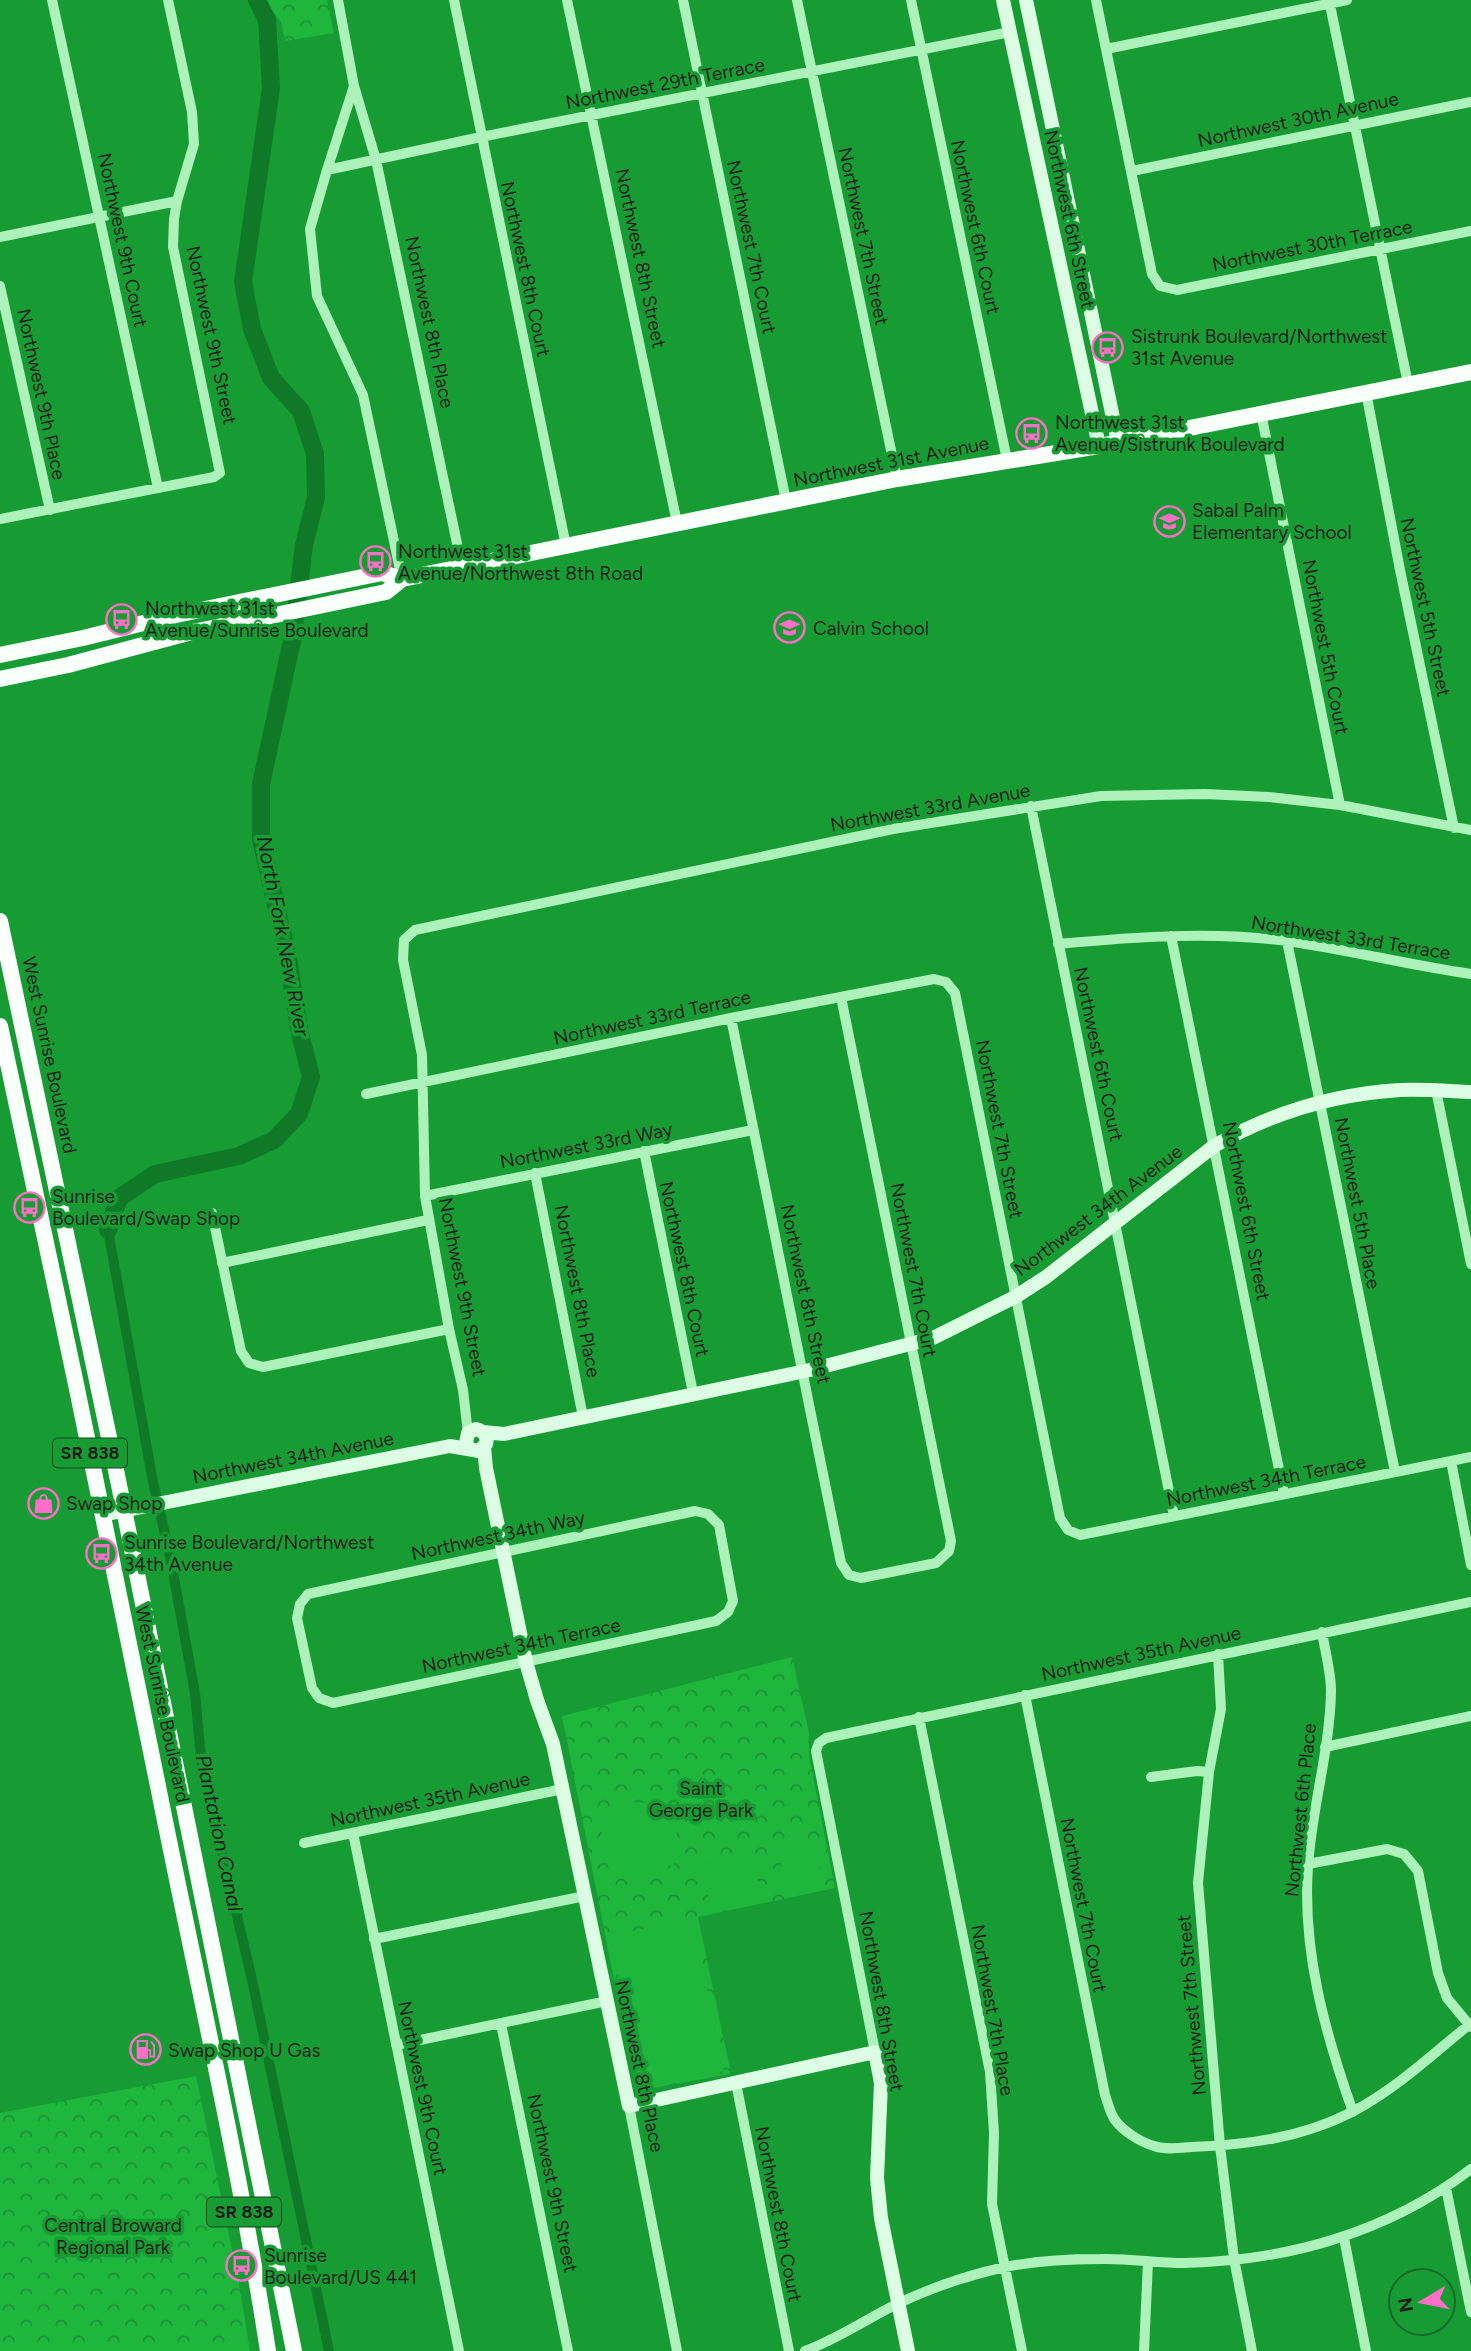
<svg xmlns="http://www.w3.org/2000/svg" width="1471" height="2351" viewBox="0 0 1471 2351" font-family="Figtree,sans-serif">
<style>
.park{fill:url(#park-crowns)}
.garden{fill:#1fb63e}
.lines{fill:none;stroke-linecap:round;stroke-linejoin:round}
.canal{stroke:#0f7927;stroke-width:10}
.river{stroke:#0f7927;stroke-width:18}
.street{stroke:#adf2bb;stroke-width:10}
.secondary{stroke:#ddfce4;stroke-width:14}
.primary{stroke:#f9fffb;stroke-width:16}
.labels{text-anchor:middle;stroke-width:7;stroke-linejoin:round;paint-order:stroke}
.shield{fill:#179c34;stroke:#1b4324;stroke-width:2}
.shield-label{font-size:18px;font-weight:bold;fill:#1d1d1d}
.street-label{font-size:19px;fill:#1d1d1d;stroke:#179c34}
.poi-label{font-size:19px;fill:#1d1d1d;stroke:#179c34;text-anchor:start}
.park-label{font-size:19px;fill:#1b1d1b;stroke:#179c34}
.water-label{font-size:21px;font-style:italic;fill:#191d1a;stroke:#179c34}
</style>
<defs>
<pattern id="park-crowns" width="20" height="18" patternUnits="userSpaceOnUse" patternTransform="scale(1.75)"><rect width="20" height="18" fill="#1fb63e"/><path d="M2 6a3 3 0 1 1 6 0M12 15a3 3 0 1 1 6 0" fill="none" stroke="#1b9333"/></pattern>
</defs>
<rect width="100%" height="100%" fill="#179c34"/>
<path class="park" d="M264,0h63l7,33 -49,8 -4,-19z
M792,1657l17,76v23l26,132 -137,29 33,157 -95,17 -74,-375z
M196,2076l43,208 11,67h-250v-238z"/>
<path class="garden" d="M641,1802l28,13 8,19 -3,31 -58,12 -7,-5 -10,-57 16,-11z
M814,1841l8,42 -36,7 -8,-42z
M753,1854l9,46 -51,10 -9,-46z
M692,1918l32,153 -83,17 -31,-152z"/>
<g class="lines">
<path class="canal" d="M108,1230l45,252 17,74 25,137 7,76 49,206 78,376"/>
<path class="river" d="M108,1230l11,-32 36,-24 84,-18 35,-16 25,-26 12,-37 -12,-48 -11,-70 -27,-120v-55l32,-148 11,-91 12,-48 -1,-43 -14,-43 -30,-33 -19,-49 -9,-47 28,-194 -4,-68 -10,-20"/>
<path class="street" d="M52,0l106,488
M338,0l16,86 -27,84 -17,59 7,67 46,99 39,184
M454,0l112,546
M567,0l110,523
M683,0l103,501
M797,0l100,479
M911,0l96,460
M1096,0l56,274 8,12 17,4 294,-59
M1329,0l79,384
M1106,49l241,-49
M354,86l22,74 86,407
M327,170l154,-33 529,-105
M1132,171l339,-69
M0,237l177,-36
M0,286l50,224
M1366,392l34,178 54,258
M1261,413l79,392
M0,519l214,-42 6,-4 -47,-226 1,-28 3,-18 17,-57 -2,-32 -24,-112
M1031,806l143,710
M1171,936l113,558
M1287,941l108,531
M1058,944c76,-7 153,-13 229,-3 62,9 122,24 184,33
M731,1018l110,545 8,12 12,3 75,-15 13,-12 2,-10 -110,-544
M1436,1090l35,174
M366,1094l365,-76 203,-39 12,3 9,11 105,525 8,12 12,5 391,-78
M644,1151l49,242
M535,1173l48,244
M425,1196l328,-66
M212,1213l29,138 8,12 14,4 186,-38
M222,1263l206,-43
M468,1433l-5,-43 -14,-61 -24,-133 -3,-141 -19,-95 1,-20 11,-10 478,-101 208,-33 104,-2 64,3 71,8 131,25
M1451,1461l20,104
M695,1511l13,3 11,11 14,76 -5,11 -12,9 -383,82 -14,-5 -7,-10 -15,-70 3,-14 8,-10z
M1322,1632c3,19 9,40 9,59 -1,59 -19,116 -23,175 -6,85 17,167 45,246
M1218,1654l3,55 -12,63 -11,111 22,263 14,113 18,92
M1025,1695l80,400c3,8 5,18 10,25 8,11 25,22 39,26 11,4 26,2 37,1 55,-2 111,-9 161,-35 44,-23 81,-58 119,-89
M919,1717l71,355 4,61 -2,71 30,147
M1325,1747l146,-31
M1151,1777l46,-6 12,1
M353,1833l106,518
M304,1843l259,-54
M1308,1864l79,-15 17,5 14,17 20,102 9,25 24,29
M374,1939l211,-43
M501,2024l67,327
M396,2045l211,-44
M875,2052l-59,-301 3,-8 7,-5 645,-136
M736,2083l53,268
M629,2106l48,245
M1446,2188l25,124
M1344,2238l22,113
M805,2351c32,-12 60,-31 90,-46 33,-16 74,-30 110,-38 30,-6 64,-8 95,-8 28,-1 56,4 84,4 104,-2 205,-31 287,-94
M1144,2351l4,-89"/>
<path class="secondary" d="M1003,0l96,446
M1026,0l92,442
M483,1432l21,2 306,-64 123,-32 82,-41 31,-20 168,-131c57,-33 121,-52 186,-56 24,-1 48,1 71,2
M484,1447l2,21 40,194 11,38 16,44 76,362 246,-54 6,31 -4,95 4,40 27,133
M102,1515l348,-69 29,5 7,-7c2,-7 -2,-13 -10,-15l-8,4 -2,10 3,5"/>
<path class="primary" d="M0,655l83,-17 93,-23 206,-42 20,6 495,-100 202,-33 372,-74
M0,679l68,-14 120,-32 198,-41 16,-13
M0,921l118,559 176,871
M0,1026c55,255 108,509 159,765 37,186 80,372 109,560"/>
</g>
<defs>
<symbol id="bus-ring" viewBox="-11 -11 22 22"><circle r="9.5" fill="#179c34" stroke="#ff6fca" stroke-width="1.5"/><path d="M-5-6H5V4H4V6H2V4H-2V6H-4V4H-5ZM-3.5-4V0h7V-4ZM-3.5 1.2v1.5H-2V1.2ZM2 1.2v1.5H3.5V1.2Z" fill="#ff6fca"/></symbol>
<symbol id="school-ring" viewBox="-11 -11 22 22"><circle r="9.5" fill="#179c34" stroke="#ff6fca" stroke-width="1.5"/><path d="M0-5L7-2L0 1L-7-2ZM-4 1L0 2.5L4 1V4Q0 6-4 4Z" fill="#ff6fca"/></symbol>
<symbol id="shop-ring" viewBox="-11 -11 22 22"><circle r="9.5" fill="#179c34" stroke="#ff6fca" stroke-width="1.5"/><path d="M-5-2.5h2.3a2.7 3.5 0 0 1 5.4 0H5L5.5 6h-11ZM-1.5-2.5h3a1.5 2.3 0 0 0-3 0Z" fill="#ff6fca"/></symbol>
<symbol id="fuel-ring" viewBox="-11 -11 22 22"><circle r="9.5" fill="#179c34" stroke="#ff6fca" stroke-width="1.5"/><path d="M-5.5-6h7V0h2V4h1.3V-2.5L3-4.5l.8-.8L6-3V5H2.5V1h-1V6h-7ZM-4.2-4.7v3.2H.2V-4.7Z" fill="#ff6fca"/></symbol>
</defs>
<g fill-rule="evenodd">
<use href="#bus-ring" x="1090" y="330" width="35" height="35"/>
<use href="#bus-ring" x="1014" y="416" width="35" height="35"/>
<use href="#school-ring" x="1152" y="504" width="35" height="35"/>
<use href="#bus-ring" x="358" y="544" width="35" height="35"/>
<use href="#bus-ring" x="104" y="602" width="35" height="35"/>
<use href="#school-ring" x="772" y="610" width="35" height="35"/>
<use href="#bus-ring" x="12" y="1190" width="35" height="35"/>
<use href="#shop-ring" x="26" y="1486" width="35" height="35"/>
<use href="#bus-ring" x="84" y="1536" width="35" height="35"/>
<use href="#fuel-ring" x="128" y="2032" width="35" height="35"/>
<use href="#bus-ring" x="224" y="2248" width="35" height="35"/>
</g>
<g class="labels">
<g class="shield">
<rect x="53" y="1438.5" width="74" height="29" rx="5"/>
<rect x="207" y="2197.5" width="74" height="29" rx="5"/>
</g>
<g class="shield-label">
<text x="90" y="1459">SR 838</text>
<text x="244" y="2218">SR 838</text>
</g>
<g class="street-label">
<text transform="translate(665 83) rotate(-11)" y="7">Northwest 29th Terrace</text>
<text transform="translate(1298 119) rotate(-12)" y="7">Northwest 30th Avenue</text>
<text transform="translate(1070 219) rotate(78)" y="7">Northwest 6th Street</text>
<text transform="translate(976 227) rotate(78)" y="7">Northwest 6th Court</text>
<text transform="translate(864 236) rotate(78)" y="7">Northwest 7th Street</text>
<text transform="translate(123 240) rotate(78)" y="7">Northwest 9th Court</text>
<text transform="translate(1312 245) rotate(-11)" y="7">Northwest 30th Terrace</text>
<text transform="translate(752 247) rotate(78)" y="7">Northwest 7th Court</text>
<text transform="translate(641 258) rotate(78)" y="7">Northwest 8th Street</text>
<text transform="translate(526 269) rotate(78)" y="7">Northwest 8th Court</text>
<text transform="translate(430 322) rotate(78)" y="7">Northwest 8th Place</text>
<text transform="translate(212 335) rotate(78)" y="7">Northwest 9th Street</text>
<text transform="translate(42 394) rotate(78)" y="7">Northwest 9th Place</text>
<text transform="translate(891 461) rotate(-11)" y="7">Northwest 31st Avenue</text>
<text transform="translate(1426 607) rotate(78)" y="7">Northwest 5th Street</text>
<text transform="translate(1326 647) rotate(79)" y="7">Northwest 5th Court</text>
<text transform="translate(930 807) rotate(-10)" y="7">Northwest 33rd Avenue</text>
<text transform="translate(1351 937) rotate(9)" y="7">Northwest 33rd Terrace</text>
<text transform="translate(652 1017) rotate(-12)" y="7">Northwest 33rd Terrace</text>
<text transform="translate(1099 1054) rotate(78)" y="7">Northwest 6th Court</text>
<text transform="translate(50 1055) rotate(78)" y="7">West Sunrise Boulevard</text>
<text transform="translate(1000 1129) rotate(79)" y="7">Northwest 7th Street</text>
<text transform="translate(586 1145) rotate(-11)" y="7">Northwest 33rd Way</text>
<text transform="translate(1358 1203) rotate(79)" y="7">Northwest 5th Place</text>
<text transform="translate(1098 1210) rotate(-37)" y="7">Northwest 34th Avenue</text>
<text transform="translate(1247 1211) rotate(79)" y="7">Northwest 6th Street</text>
<text transform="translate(685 1269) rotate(78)" y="7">Northwest 8th Court</text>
<text transform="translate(914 1270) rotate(79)" y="7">Northwest 7th Court</text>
<text transform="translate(463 1287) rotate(79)" y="7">Northwest 9th Street</text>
<text transform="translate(578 1291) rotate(79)" y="7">Northwest 8th Place</text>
<text transform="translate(806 1294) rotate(78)" y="7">Northwest 8th Street</text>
<text transform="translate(293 1457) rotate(-11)" y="7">Northwest 34th Avenue</text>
<text transform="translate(1266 1480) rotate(-11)" y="7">Northwest 34th Terrace</text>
<text transform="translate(498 1535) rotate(-12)" y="7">Northwest 34th Way</text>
<text transform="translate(521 1645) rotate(-12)" y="7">Northwest 34th Terrace</text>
<text transform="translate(1141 1653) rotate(-12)" y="7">Northwest 35th Avenue</text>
<text transform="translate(163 1704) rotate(78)" y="7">West Sunrise Boulevard</text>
<text transform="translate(430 1799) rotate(-12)" y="7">Northwest 35th Avenue</text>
<text transform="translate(1300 1810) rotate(-84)" y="7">Northwest 6th Place</text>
<text transform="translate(1084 1905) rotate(79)" y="7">Northwest 7th Court</text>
<text transform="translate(882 2001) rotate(80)" y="7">Northwest 8th Street</text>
<text transform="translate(1191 2005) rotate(-95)" y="7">Northwest 7th Street</text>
<text transform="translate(993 2010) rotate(80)" y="7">Northwest 7th Place</text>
<text transform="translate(640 2066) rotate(78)" y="7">Northwest 8th Place</text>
<text transform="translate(423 2088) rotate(78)" y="7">Northwest 9th Court</text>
<text transform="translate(553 2183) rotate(78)" y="7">Northwest 9th Street</text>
<text transform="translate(779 2214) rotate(79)" y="7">Northwest 8th Court</text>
</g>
<g class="poi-label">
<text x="1131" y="343">Sistrunk Boulevard/Northwest<tspan x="1131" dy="22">31st Avenue</tspan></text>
<text x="1055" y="429">Northwest 31st<tspan x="1055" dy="22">Avenue/Sistrunk Boulevard</tspan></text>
<text x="1192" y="517">Sabal Palm<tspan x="1192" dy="22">Elementary School</tspan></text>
<text x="398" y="558">Northwest 31st<tspan x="398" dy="22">Avenue/Northwest 8th Road</tspan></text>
<text x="145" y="615">Northwest 31st<tspan x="145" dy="22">Avenue/Sunrise Boulevard</tspan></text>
<text x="813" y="635">Calvin School</text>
<text x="52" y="1203">Sunrise<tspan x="52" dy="22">Boulevard/Swap Shop</tspan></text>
<text x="66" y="1510">Swap Shop</text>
<text x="124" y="1549">Sunrise Boulevard/Northwest<tspan x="124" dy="22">34th Avenue</tspan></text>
<text x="168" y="2057">Swap Shop U Gas</text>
<text x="264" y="2262">Sunrise<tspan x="264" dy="22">Boulevard/US 441</tspan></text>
</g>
<g class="park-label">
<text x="701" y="1795">Saint<tspan x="701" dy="22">George Park</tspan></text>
<text x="113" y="2232">Central Broward<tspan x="113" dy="22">Regional Park</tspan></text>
</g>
<g class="water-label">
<text transform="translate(283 936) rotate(79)" y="7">North Fork New River</text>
<text transform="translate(219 1833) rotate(78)" y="7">Plantation Canal</text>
</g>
</g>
<g transform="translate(1422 2302) rotate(260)"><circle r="33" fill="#179c34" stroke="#19692b" stroke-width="2"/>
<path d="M0-5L12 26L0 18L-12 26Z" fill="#ff6fca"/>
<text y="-10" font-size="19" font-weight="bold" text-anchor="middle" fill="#1d1d1d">N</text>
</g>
</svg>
